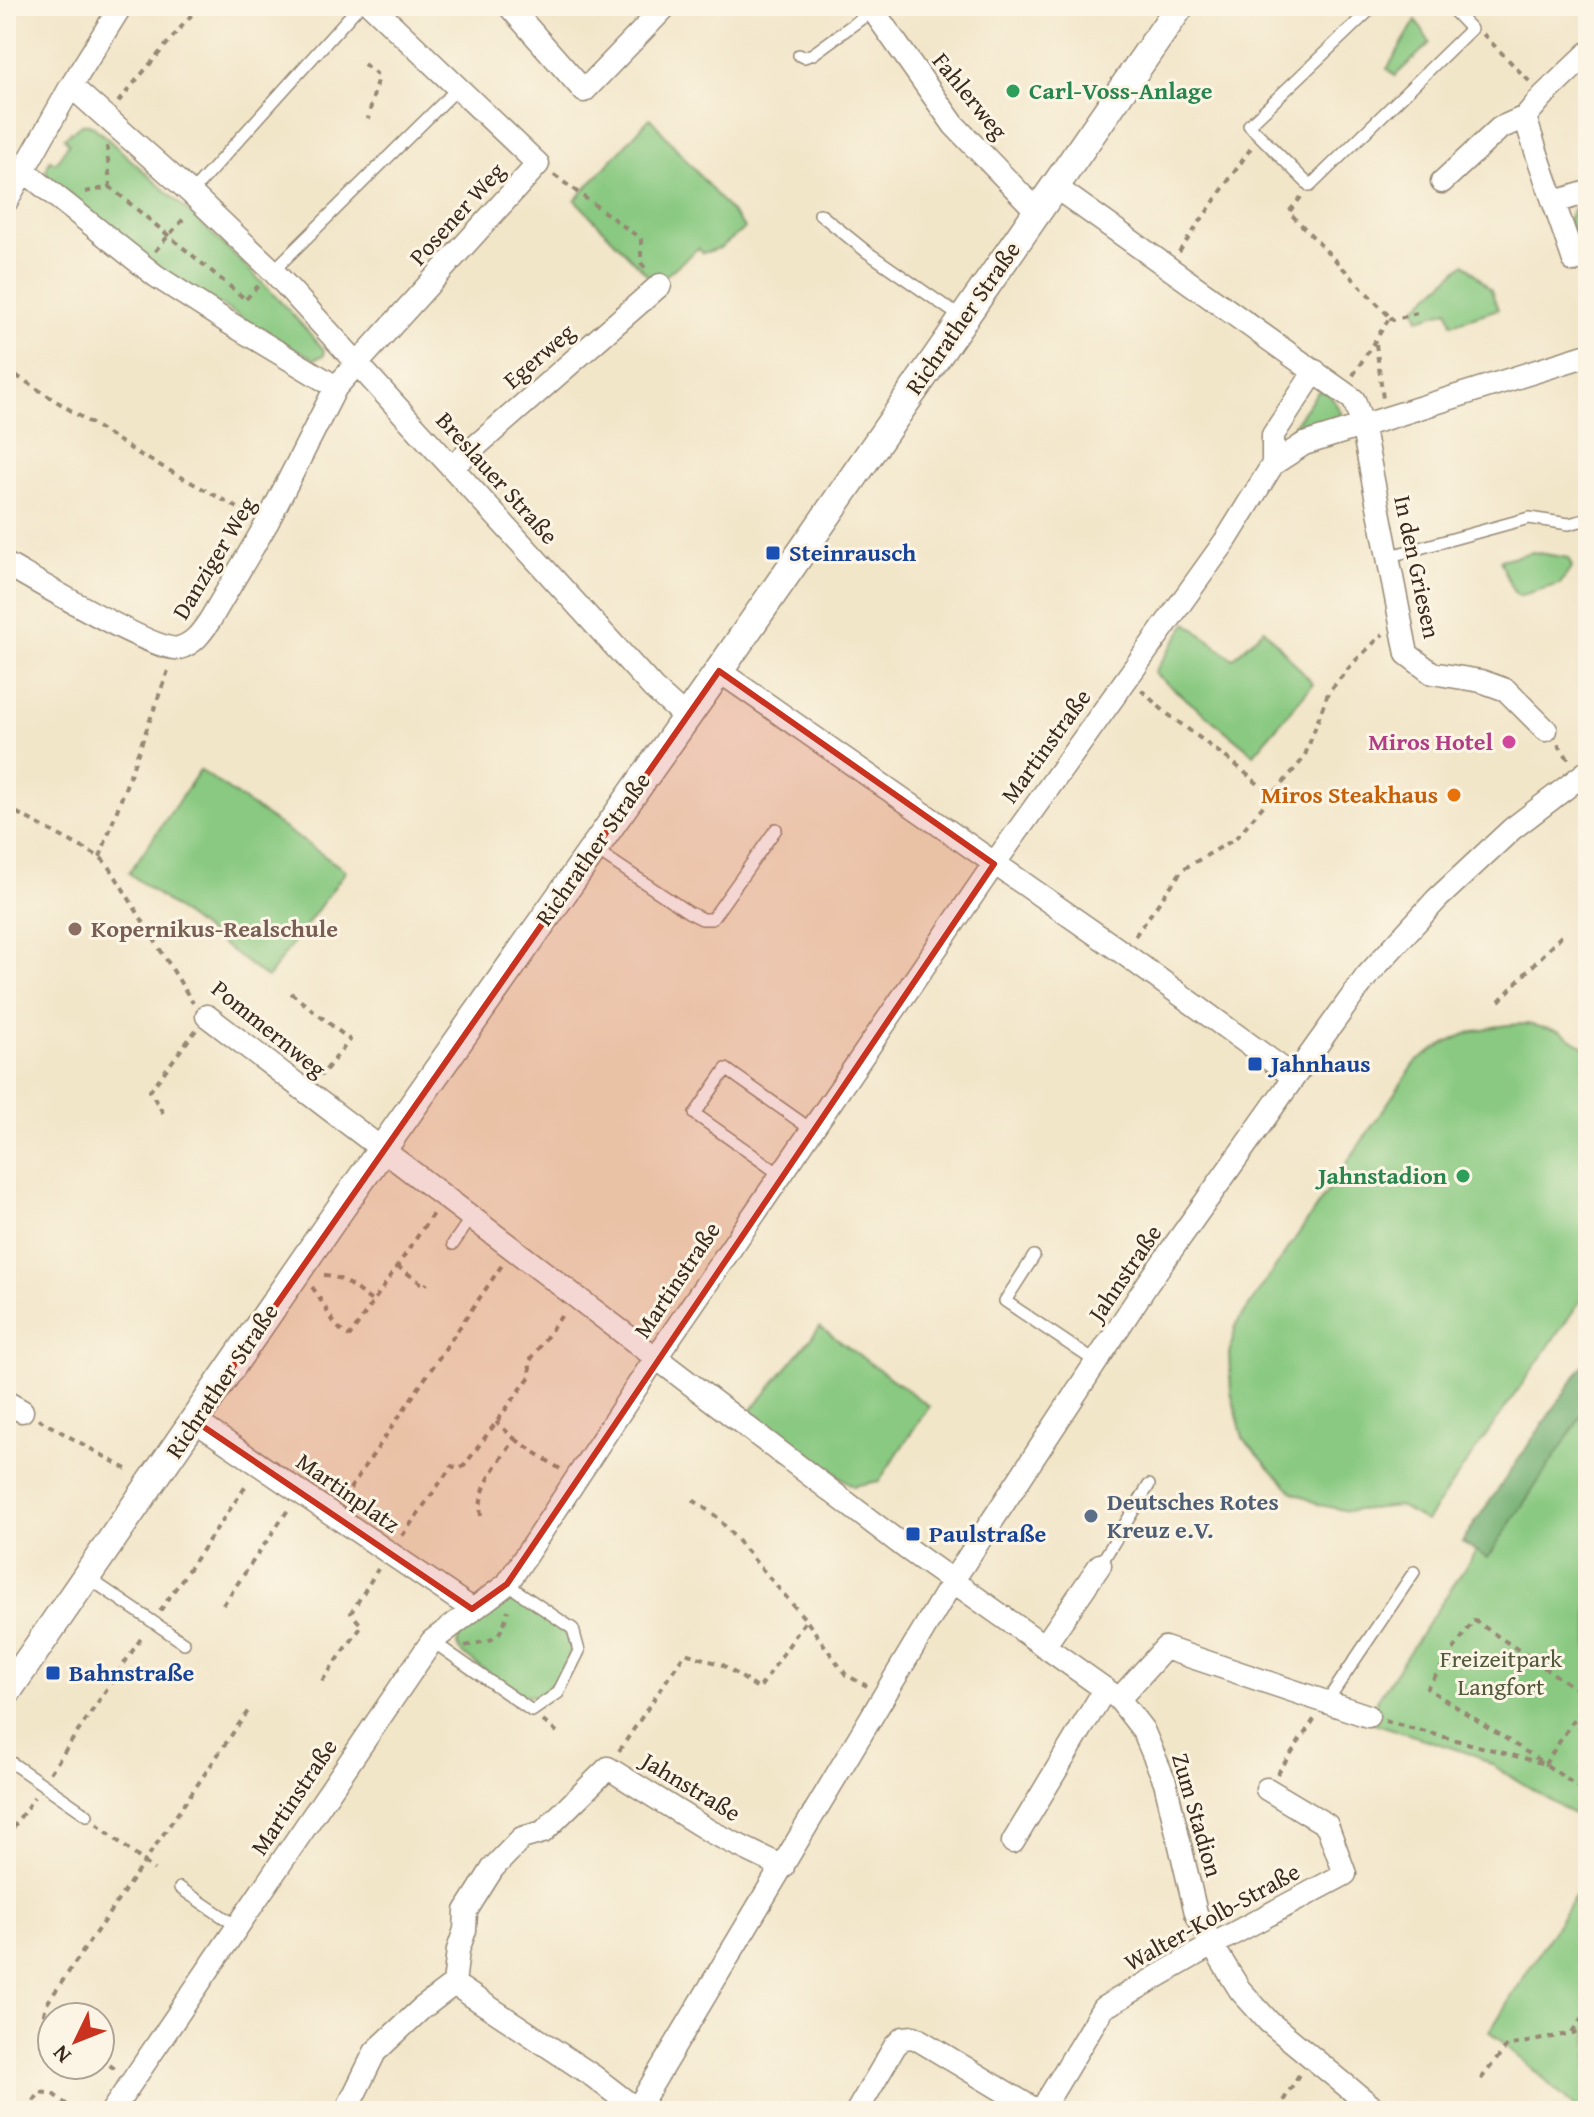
<svg xmlns="http://www.w3.org/2000/svg" width="1594" height="2117" viewBox="0 0 1594 2117" font-family="'Gentium Book Plus',serif">
<style>
.green{fill:#89c981;stroke:#627a50;stroke-width:2}
.forest{fill:#6ead6f;stroke:#546c46;stroke-width:2}
.lines{fill:none;stroke-linecap:round;stroke-linejoin:round}
.service-casing{stroke:#968874;stroke-width:14}
.minor-casing{stroke:#968874;stroke-width:25}
.tertiary-casing{stroke:#968874;stroke-width:31}
.path{stroke:#968874;stroke-width:4;stroke-dasharray:6 6;stroke-linecap:butt}
.service{stroke:#fff;stroke-width:11}
.minor{stroke:#fff;stroke-width:22}
.tertiary{stroke:#fff;stroke-width:28}
.marked{fill:#c8321e;fill-opacity:0.2;stroke:#c8321e;stroke-width:6;stroke-linejoin:round}
.leisure-dot{fill:#2e9e5b;stroke:#fcf5e5;stroke-width:3}
.transit-dot{fill:#1a4fb4;stroke:#fcf5e5;stroke-width:3}
.hotel-dot{fill:#d1479c;stroke:#fcf5e5;stroke-width:3}
.food-dot{fill:#e8710a;stroke:#fcf5e5;stroke-width:3}
.education-dot{fill:#8d6e63;stroke:#fcf5e5;stroke-width:3}
.service-dot{fill:#5c6f8a;stroke:#fcf5e5;stroke-width:3}
.labels{text-anchor:middle;stroke-width:6;stroke-linejoin:round;paint-order:stroke}
.leisure-label{font-size:24px;font-weight:bold;fill:#27864d;stroke:#fcf5e5;text-anchor:start}
.street-label{font-size:24px;fill:#3b2a1e;stroke:#fcf5e5}
.transit-label{font-size:24px;font-weight:bold;fill:#164399;stroke:#fcf5e5;text-anchor:start}
.hotel-label{font-size:24px;font-weight:bold;fill:#b23c85;stroke:#fcf5e5;text-anchor:end}
.food-label{font-size:24px;font-weight:bold;fill:#c56008;stroke:#fcf5e5;text-anchor:end}
.education-label{font-size:24px;font-weight:bold;fill:#785e54;stroke:#fcf5e5;text-anchor:start}
.service-label{font-size:24px;font-weight:bold;fill:#4e5e75;stroke:#fcf5e5;text-anchor:start}
.park-label{font-size:24px;fill:#525a3c;stroke:#fcf5e5}
</style>
<rect width="100%" height="100%" fill="#fcf5e5"/>
<filter id="ink" filterUnits="userSpaceOnUse"><feTurbulence type="fractalNoise" baseFrequency=".0125" numOctaves="2"/><feDisplacementMap in="SourceGraphic" scale="16" xChannelSelector="R" yChannelSelector="G"/><feConvolveMatrix kernelMatrix="1 2 1 2 8 2 1 2 1" color-interpolation-filters="sRGB"/></filter>
<filter id="wash" filterUnits="userSpaceOnUse"><feTurbulence type="fractalNoise" baseFrequency=".006" numOctaves="4" result="noise"/><feDisplacementMap in="SourceGraphic" scale="32" xChannelSelector="R" yChannelSelector="G"/><feGaussianBlur stdDeviation="1.8" result="paint"/><feColorMatrix in="noise" values="0 0 0 0 0 0 0 0 0 0 0 0 0 0 0 0 0 1.4 0 .05"/><feComposite in="paint" operator="in"/></filter>
<g filter="url(#wash)">
<rect width="100%" height="100%" fill="#f2e6c9"/>
<path class="green" d="M1416,20l14,23 -35,33 -8,-7z
M650,118l95,110 -25,20 -17,5 -5,-5 -35,30 -12,1 -76,-79z
M81,124h7l6,3c80,71 161,142 230,223v5l-9,4 -42,-22 -118,-72 -107,-88 -2,-6 4,-11 6,3 13,-20 -5,-5z
M1588,202v45l-14,-6 -6,-22 8,-13z
M1465,263l26,27 7,19 -46,15 -4,-14 -29,9 -4,-11z
M1319,390l10,4 12,18 -2,10 -53,19 2,-8z
M1533,552l35,6 4,9 -12,17 -41,12 -6,-5 -13,-31z
M1187,623l46,36 31,-30 49,55 -59,70 -100,-81z
M200,770l146,101 -79,107 -138,-105z
M1527,1024l32,7 29,18v241l-162,231 -27,-15 -51,5 -28,-6 -27,-13 -27,-28 -23,-26 -12,-46 -2,-38 7,-29 180,-263c38,-27 64,-37 111,-38z
M820,1327l109,79 -50,75 -26,5 -103,-74z
M1588,1382v441l-111,-67 -113,-36z
M504,1595c15,6 59,31 65,46 7,21 -20,61 -44,54 -19,-5 -46,-30 -62,-41 -3,-3 -6,-8 -5,-12 1,-12 36,-38 46,-47z
M1588,1875v236h-9l-89,-80z"/>
<path class="forest" d="M1588,1358v48l-100,152 -26,-16z"/>
</g>
<g filter="url(#ink)">
<g class="lines">
<defs>
<path id="service" d="M1374,6l-125,119 61,61 161,-157 -22,-23
M799,55l5,2 9,-3 60,-44
M191,193l168,-187
M820,214l47,38 95,66
M273,271l185,-183
M1387,557l142,-39 40,6 19,-5
M594,849l94,63 14,7h10l64,-90
M781,1175l-86,-61 31,-45 86,61
M453,1244l18,-26
M1034,1256l-29,45 91,61
M1100,1565l49,-80
M87,1577l97,66
M432,1641l100,70 26,-18 21,-42 -6,-22 -66,-45
M1327,1701l87,-129
M6,1759l81,56
M180,1888l58,39"/>
<path id="minor" d="M509,6l75,85 82,-85
M870,6l84,119 83,86
M1588,53l-45,43 -18,21c15,49 33,96 49,144l14,-4
M71,86l120,107 82,78 380,417 32,29
M23,170l133,106 70,45 110,66
M1442,182l58,-54 25,-11
M1054,186l300,214 8,24 45,230 25,19 49,8 25,9 40,40
M6,202l65,-116 50,-80
M1555,202l33,-10
M1273,464l31,-20 284,-89
M452,467l208,-182
M6,564c27,15 150,89 173,84 15,-4 23,-16 31,-28l57,-97 69,-136 202,-223 -166,-158
M719,671l404,282 171,124
M207,1016l699,532 213,151 24,31 22,52 31,131 16,32 28,45 29,32 108,89
M6,1402l16,9
M195,1421l277,188
M1045,1645l55,-80
M1119,1699l46,-51 203,68
M1013,1842l92,-153
M454,1984l139,92 44,34
M112,2111l320,-470 75,-57 148,-225 339,-495 232,-324 47,-76v-29l42,-64
M346,2111l29,-59 46,-43 33,-25 4,-34 7,-20 1,-19 27,-43 29,-30 21,-6 65,-64 103,64 72,35
M636,2111l316,-529 196,-299 146,-206 72,-100 71,-78 75,-70 76,-58
M857,2111l38,-65 8,-8 11,-1 123,74
M1041,2111l62,-103 109,-63 133,-71 -18,-49 -60,-36"/>
<path id="tertiary" d="M6,1693l325,-471 388,-551 461,-665"/>
</defs>
<use href="#service" class="service-casing"/>
<use href="#minor" class="minor-casing"/>
<use href="#tertiary" class="tertiary-casing"/>
<path class="path" d="M1483,34l47,48
M364,64l14,12 -10,43
M118,102l81,-96
M107,146l3,41
M554,175l87,64v24l7,8
M85,192l25,-5 135,112
M1301,197l-12,15 101,105 -38,60
M155,251l31,-35
M1179,252l72,-104
M246,299l13,-14
M1390,317l3,3 24,-7
M1376,344l7,55
M6,369l133,85 112,61
M1141,690l24,22 71,53 35,30
M1558,744l11,16
M6,807l94,50 9,9 84,137
M100,857l69,-189
M1135,936l48,-67 52,-30 69,-81 24,-65 25,-30 30,-29
M291,993l59,47 -29,36
M1499,1001l66,-69
M163,1113l-13,-22 46,-61
M397,1266l28,20 2,-3
M324,1275c17,0 35,17 49,27
M312,1287c11,14 23,45 38,49l84,-124
M38,1419l94,53
M515,1439l45,30
M343,1499l159,-234
M693,1500l24,17 89,103 40,55 21,11
M481,1516c-5,-29 19,-54 34,-77l-19,-17
M402,1536l50,-70 7,3 5,-3 67,-91 -2,-13 35,-50
M223,1605l67,-98
M160,1611l88,-128
M465,1646c30,-7 35,-4 43,-36
M322,1681l40,-55 -11,-13 27,-44
M1588,1697l-114,-77 -47,68 118,76 43,-66
M543,1721l14,11
M1385,1721l160,43 43,30
M619,1751l66,-98 38,12 36,24 47,-69
M50,1773l94,-139
M1277,1774l38,-56
M97,1824l57,46
M6,1838l28,-41
M52,2024l-8,-10 2,-9 202,-294
M1572,2032l16,-23
M100,2058l15,11
M1481,2079l26,-33 81,-16
M27,2111l13,-19 13,2 22,17
M1277,2111l23,-38"/>
<use href="#service" class="service"/>
<use href="#minor" class="minor"/>
<use href="#tertiary" class="tertiary"/>
</g>
</g>
<path class="marked" d="M719,671l275,193 -487,720 -35,25 -277,-188z"/>
<g class="leisure-dot">
<circle cx="1013" cy="91" r="8"/>
<circle cx="1463" cy="1176" r="8"/>
</g>
<g class="transit-dot">
<rect x="765" y="545" width="16" height="16" rx="4"/>
<rect x="1247" y="1056" width="16" height="16" rx="4"/>
<rect x="905" y="1526" width="16" height="16" rx="4"/>
<rect x="45" y="1665" width="16" height="16" rx="4"/>
</g>
<circle class="hotel-dot" cx="1509" cy="742" r="8"/>
<circle class="food-dot" cx="1454" cy="795" r="8"/>
<circle class="education-dot" cx="75" cy="929" r="8"/>
<circle class="service-dot" cx="1091" cy="1516" r="8"/>
<g class="labels">
<g class="leisure-label">
<text x="1029" y="99">Carl-Voss-Anlage</text>
<text x="1447" y="1184" text-anchor="end">Jahnstadion</text>
</g>
<g class="street-label">
<text transform="translate(970 96) rotate(51)" y="8">Fahlerweg</text>
<text transform="translate(457 214) rotate(-48)" y="8">Posener Weg</text>
<text transform="translate(963 318) rotate(-55)" y="8">Richrather Straße</text>
<text transform="translate(539 356) rotate(-41)" y="8">Egerweg</text>
<text transform="translate(497 478) rotate(48)" y="8">Breslauer Straße</text>
<text transform="translate(214 558) rotate(-59)" y="8">Danziger Weg</text>
<text transform="translate(1417 567) rotate(78)" y="8">In den Griesen</text>
<text transform="translate(1046 746) rotate(-54)" y="8">Martinstraße</text>
<text transform="translate(593 849) rotate(-55)" y="8">Richrather Straße</text>
<text transform="translate(269 1029) rotate(39)" y="8">Pommernweg</text>
<text transform="translate(1125 1273) rotate(-56)" y="8">Jahnstraße</text>
<text transform="translate(677 1280) rotate(-56)" y="8">Martinstraße</text>
<text transform="translate(222 1381) rotate(-56)" y="8">Richrather Straße</text>
<text transform="translate(348 1493) rotate(35)" y="8">Martinplatz</text>
<text transform="translate(691 1787) rotate(31)" y="8">Jahnstraße</text>
<text transform="translate(294 1797) rotate(-56)" y="8">Martinstraße</text>
<text transform="translate(1197 1815) rotate(74)" y="8">Zum Stadion</text>
<text transform="translate(1212 1917) rotate(-29)" y="8">Walter-Kolb-Straße</text>
</g>
<g class="transit-label">
<text x="789" y="561">Steinrausch</text>
<text x="1271" y="1072">Jahnhaus</text>
<text x="929" y="1542">Paulstraße</text>
<text x="69" y="1681">Bahnstraße</text>
</g>
<g class="hotel-label">
<text x="1493" y="750">Miros Hotel</text>
</g>
<g class="food-label">
<text x="1438" y="803">Miros Steakhaus</text>
</g>
<g class="education-label">
<text x="91" y="937">Kopernikus-Realschule</text>
</g>
<g class="service-label">
<text x="1107" y="1510">Deutsches Rotes<tspan x="1107" dy="28">Kreuz e.V.</tspan></text>
</g>
<g class="park-label">
<text x="1501" y="1667">Freizeitpark<tspan x="1501" dy="28">Langfort</tspan></text>
</g>
</g>
<rect width="1594" height="2117" fill="none" stroke="#fcf5e5" stroke-width="32"/>
<g transform="translate(76 2041) rotate(227)"><circle r="38" fill="#fcf5e5" stroke="#afa495" stroke-width="2"/>
<path d="M0-6L14 30L0 20L-14 30Z" fill="#c8321e"/>
<text y="-12" font-size="22" font-weight="bold" text-anchor="middle" fill="#3b2a1e">N</text>
</g>
</svg>
